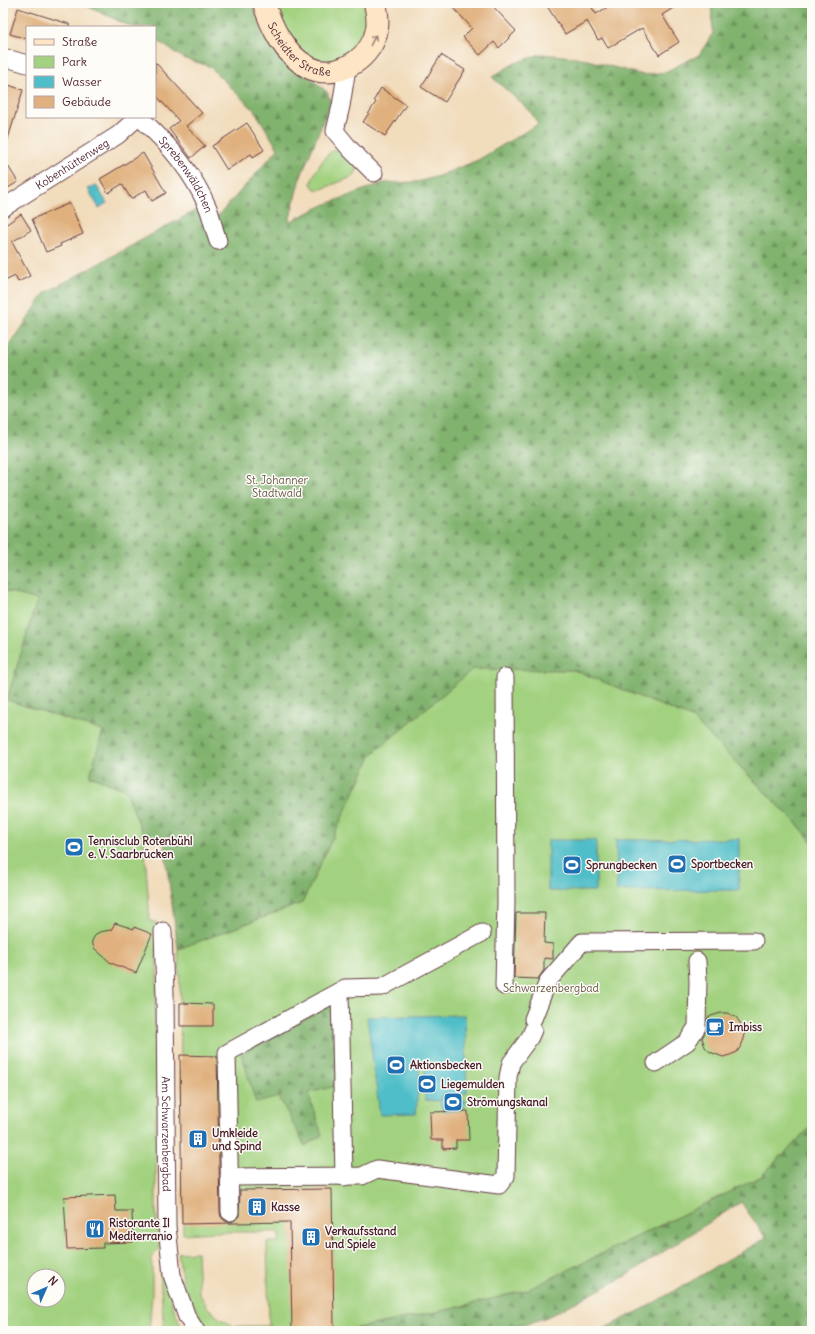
<svg xmlns="http://www.w3.org/2000/svg" width="815" height="1334" viewBox="0 0 815 1334" font-family="Delius,sans-serif">
<style>
.green{fill:#a2d17f;stroke:#767855;fill-rule:evenodd}
.forest{fill:url(#forest-firs);stroke:#66694c}
.water{fill:#50bec8;stroke:#4d6e7a}
.building{fill:#e0b17e}
.lines{fill:none;stroke-linecap:round;stroke-linejoin:round}
.street-casing{stroke:#633b41;stroke-width:19}
.secondary-casing{stroke:#633b41;stroke-width:24}
.street{stroke:#fff;stroke-width:17}
.secondary{stroke:#fde5c5;stroke-width:22}
.oneway{stroke:#a48278}
.labels{text-anchor:middle;stroke-width:3;stroke-linejoin:round;paint-order:stroke}
.street-label{font-size:11px;fill:#4a1f2b;stroke:#fdfcf7}
.park-label{font-size:11px;fill:#645444;stroke:#fdfcf7}
.poi-label{font-size:11px;font-weight:bold;fill:#4a1f2b;stroke:#fdfcf7;text-anchor:start}
</style>
<defs>
<pattern id="forest-firs" width="22" height="20" patternUnits="userSpaceOnUse"><rect width="22" height="20" fill="#81b36e"/><path d="M5 1l3.5 6h-7zM16 11l3.5 6h-7z" fill="#6c915b"/></pattern>
</defs>
<rect width="100%" height="100%" fill="#fdfcf7"/>
<filter id="ink" filterUnits="userSpaceOnUse"><feTurbulence type="fractalNoise" baseFrequency=".025" numOctaves="2"/><feDisplacementMap in="SourceGraphic" scale="8" xChannelSelector="R" yChannelSelector="G"/><feConvolveMatrix kernelMatrix="1 2 1 2 8 2 1 2 1" color-interpolation-filters="sRGB"/></filter>
<filter id="wash" filterUnits="userSpaceOnUse"><feTurbulence type="fractalNoise" baseFrequency=".012" numOctaves="4" result="noise"/><feDisplacementMap in="SourceGraphic" scale="16" xChannelSelector="R" yChannelSelector="G"/><feGaussianBlur stdDeviation="0.9" result="paint"/><feColorMatrix in="noise" values="0 0 0 0 0 0 0 0 0 0 0 0 0 0 0 0 0 1.4 0 .05"/><feComposite in="paint" operator="in"/></filter>
<g filter="url(#wash)">
<rect width="100%" height="100%" fill="#f1dcbc"/>
<path class="green" d="M279,3h88l1,25 -13,22 -18,11 -28,-2 -23,-28 -4,-13z
M334,150h6l16,16 1,5 -5,6 -33,13 -4,-1 -4,-5c2,-10 14,-30 23,-34z
M3,590l34,10 -30,100 96,31 -13,45 36,14 18,48 6,83 7,2v69l-2,17 3,108h-2v95l4,38 -8,5v39l-3,37h-146zM34,1276h24v24h-24z
M473,669l102,1 117,48 108,109 12,15v284l-52,51 -233,113 -76,19 -108,22h-137c-20,-20 -24,-52 -28,-78l19,-1 2,41 9,15 11,10 14,8h36l-2,-84h12v-10h-64l-32,2 -3,-246 -2,-39 124,-46 70,-149z
M160,1272l5,2 7,30 11,27h-19z"/>
<path class="forest" d="M80,3h172l11,26 49,50 15,13 4,10 -32,79 -10,41 35,-17 58,-22 35,-1 22,-6 39,-16 60,-36 -8,-13 -38,-34 23,-14 26,-9 35,3 67,18 22,-3 34,-17 14,-22 -2,-30h101v839l-12,-15 -108,-109 -118,-48 -101,-1 -101,85 -70,149 -124,46 -15,-112 -19,1 -18,-48 -36,-14 13,-45 -96,-31 30,-100 -34,-10v-234l42,-63 155,-85 18,8 60,-67 -23,-38 -46,-45 -26,-8 -28,-19v-12h-23z
M335,1003l1,83 -28,7 14,42 -17,11 -26,-49 -23,6 -15,-50z
M812,1126v205h-213l44,-22 123,-71 -25,-36 -117,75 -77,40 -23,8 -26,6h-155l108,-22 76,-19 233,-113z"/>
<path class="water" d="M96,185l11,18 -8,5 -11,-19z
M739,839v51l-122,1 -1,-51z
M548,840h48v51h-48z
M465,1015l2,78 -11,1c20,10 3,21 -13,16 -3,-4 -3,-8 -1,-13l6,-2v-2l-6,3 -3,5 -14,-1v-33h4v-2h-9l-4,49 -36,1 -13,-98z"/>
<g id="blocks">
<path class="building" d="M449,3h41l26,28 -17,17 -5,-6 -14,13 -17,-18 9,-9z
M545,3h44l7,11 18,-11h67l-19,12 17,27 -20,13 -17,-27 -34,20 -6,-10 -4,2 -11,-19 -22,13z
M18,8l51,16v3h-42v12l-17,-5z
M441,55l24,15 -20,32 -24,-15z
M155,62l47,51 -16,13 19,20 -14,12 -22,-29 10,-8 -24,-27z
M3,83l20,7 -17,55 -3,-1z
M381,88l25,17 -21,31 -22,-14 13,-20 -2,-2z
M247,123l17,27 -11,7 -2,-3 -24,16 -15,-24z
M143,153l23,40 -14,8 -6,-11 -15,9 -9,-15 -14,9 -8,-14z
M3,158l15,24 -15,9z
M70,203l13,31 -23,10 1,2 -15,6 -14,-33z
M21,214l10,16 -19,12 18,34 -12,6 -3,-6 -12,6v-58l1,2z
M516,913h29l-1,30 9,1v15l-9,-1v12l-6,9 -24,-1z
M115,923l19,6v-2l18,7 -16,39 -25,-10 -17,-15 -2,-7 2,-4 5,-5 12,-2z
M180,1003l33,1v22h-33z
M721,1013h6l9,4 7,10 2,5 -1,7 -3,7 -4,6 -7,3 -7,2 -13,-5 -5,-5 -3,-9 5,-10v-9l4,-3z
M180,1055l37,1 3,156 1,5 4,4 6,1 4,-2 4,-4 1,-26 92,-1 2,140 -42,1 -2,-108 -108,2z
M468,1111l1,29h-13v8l-13,1v-9h-12l-1,-28z
M115,1195l1,16h16l1,31 -30,1v5l-36,1 -3,-52z"/>
</g>
</g>
<g filter="url(#ink)">
<use href="#blocks" fill-opacity="0" stroke="#633b41" stroke-width="1"/>
<g class="lines">
<defs>
<g id="street">
<path d="M3,57l24,7"/>
<path d="M347,68l-6,38 -6,25 15,18 24,24"/>
<path id="s1" d="M139,117c29,26 54,55 69,91 4,10 6,22 10,33"/>
<path id="s2" d="M3,208l115,-73 20,-18"/>
<path id="s3" d="M163,931l2,64 2,231 5,49 15,42 9,14"/>
<path d="M504,986l2,-84 -1,-225"/>
<path d="M340,991l4,186"/>
<path d="M533,1019l15,-38 34,-39 172,-1"/>
<path d="M656,1063l31,-21 10,-15 1,-47 -1,-19"/>
<path d="M229,1177l133,-1 15,-7 122,16 7,-9 2,-99 3,-14 19,-26 3,-7"/>
<path d="M230,1212l-3,-159 118,-65 37,-1 100,-54"/>
</g>
<g id="secondary">
<path id="s4" d="M264,3c7,24 21,52 44,64 26,14 61,-6 68,-34 3,-9 1,-21 -1,-30"/>
</g>
</defs>
<use href="#street" class="street-casing"/>
<use href="#secondary" class="secondary-casing"/>
<use href="#street" class="street"/>
<use href="#secondary" class="secondary"/>
</g>
<defs><path id="oneway-shaft" d="M-6 0H5M1.5-3L5.5 0L1.5 3" fill="none" stroke-width="1.6" stroke-linecap="round" stroke-linejoin="round"/></defs>
<use class="oneway" href="#oneway-shaft" transform="translate(373 40) rotate(-63)"/>
</g>
<defs>
<symbol id="stadium-square" viewBox="-11 -11 22 22"><rect x="-9" y="-9" width="18" height="18" rx="4" fill="#1f6fb2" stroke="#fdfcf7"/><path d="M0-5a6.5 5 0 1 0 0 10a6.5 5 0 1 0 0-10ZM-3.5-1.8h7v3.6h-7Z" fill="#fff"/></symbol>
<symbol id="cafe-square" viewBox="-11 -11 22 22"><rect x="-9" y="-9" width="18" height="18" rx="4" fill="#1f6fb2" stroke="#fdfcf7"/><path d="M-5.5-4.5H6V0H3Q3 3.5 0 3.5H-2.5Q-5.5 3.5-5.5 0ZM3-3.2v2h1.7v-2ZM-6 4.5H4V6H-6Z" fill="#fff"/></symbol>
<symbol id="building-square" viewBox="-11 -11 22 22"><rect x="-9" y="-9" width="18" height="18" rx="4" fill="#1f6fb2" stroke="#fdfcf7"/><path d="M-4-6H4V6H1V3H-1V6H-4ZM-2.5-4.3h1.7v1.8h-1.7ZM.8-4.3h1.7v1.8H.8ZM-2.5-1h1.7V.8h-1.7ZM.8-1h1.7V.8H.8Z" fill="#fff"/></symbol>
<symbol id="restaurant-square" viewBox="-11 -11 22 22"><rect x="-9" y="-9" width="18" height="18" rx="4" fill="#1f6fb2" stroke="#fdfcf7"/><path d="M-5-6h1v4h1v-4h1v4h1v-4h1v5L-1.5 .5V6h-2V.5L-5-1ZM5-6V6H3V1.5H1.5Q1.5-4 5-6Z" fill="#fff"/></symbol>
</defs>
<g fill-rule="evenodd">
<use href="#stadium-square" x="63" y="836" width="22" height="22"/>
<use href="#stadium-square" x="666" y="853" width="22" height="22"/>
<use href="#stadium-square" x="561" y="854" width="22" height="22"/>
<use href="#cafe-square" x="704" y="1016" width="22" height="22"/>
<use href="#stadium-square" x="385" y="1054" width="22" height="22"/>
<use href="#stadium-square" x="416" y="1073" width="22" height="22"/>
<use href="#stadium-square" x="442" y="1091" width="22" height="22"/>
<use href="#building-square" x="187" y="1128" width="22" height="22"/>
<use href="#building-square" x="246" y="1196" width="22" height="22"/>
<use href="#restaurant-square" x="84" y="1218" width="22" height="22"/>
<use href="#building-square" x="300" y="1226" width="22" height="22"/>
</g>
<g class="labels">
<g class="street-label">
<text dy="4" stroke="none"><textPath href="#s4" startOffset="62">Scheidter Straße</textPath></text>
<text dy="4" stroke="none"><textPath href="#s2" startOffset="82">Kobenhüttenweg</textPath></text>
<text dy="4" stroke="none"><textPath href="#s1" startOffset="75">Sprebenwäldchen</textPath></text>
<text dy="4" stroke="none"><textPath href="#s3" startOffset="203">Am Schwarzenbergbad</textPath></text>
</g>
<g class="park-label">
<text x="277" y="484">St. Johanner<tspan x="277" dy="13">Stadtwald</tspan></text>
<text x="551" y="992">Schwarzenbergbad</text>
</g>
<g class="poi-label">
<text x="88" y="845">Tennisclub Rotenbühl<tspan x="88" dy="13">e. V. Saarbrücken</tspan></text>
<text x="691" y="868">Sportbecken</text>
<text x="586" y="869">Sprungbecken</text>
<text x="729" y="1031">Imbiss</text>
<text x="410" y="1069">Aktionsbecken</text>
<text x="441" y="1088">Liegemulden</text>
<text x="467" y="1106">Strömungskanal</text>
<text x="212" y="1137">Umkleide<tspan x="212" dy="13">und Spind</tspan></text>
<text x="271" y="1211">Kasse</text>
<text x="109" y="1227">Ristorante Il<tspan x="109" dy="13">Mediterranio</tspan></text>
<text x="325" y="1235">Verkaufsstand<tspan x="325" dy="13">und Spiele</tspan></text>
</g>
</g>
<rect width="815" height="1334" fill="none" stroke="#fdfcf7" stroke-width="16"/>
<rect x="26" y="26" width="130" height="92" fill="#fdfcf7" stroke="#b5a4a5"/>
<rect x="34" y="39" width="20" height="6" fill="#fde5c5" stroke="#b5a4a5"/>
<text x="62" y="46" font-size="12" fill="#4a1f2b">Straße</text>
<rect x="34" y="56" width="20" height="12" fill="#a2d17f" stroke="#b5a4a5"/>
<text x="62" y="66" font-size="12" fill="#4a1f2b">Park</text>
<rect x="34" y="76" width="20" height="12" fill="#50bec8" stroke="#b5a4a5"/>
<text x="62" y="86" font-size="12" fill="#4a1f2b">Wasser</text>
<rect x="34" y="96" width="20" height="12" fill="#e0b17e" stroke="#b5a4a5"/>
<text x="62" y="106" font-size="12" fill="#4a1f2b">Gebäude</text>
<g transform="translate(46 1288) rotate(45)"><circle r="19" fill="#fdfcf7" stroke="#b5a4a5"/>
<path d="M0-3L7 15L0 10L-7 15Z" fill="#1f6fb2"/>
<text y="-6" font-size="11" font-weight="bold" text-anchor="middle" fill="#4a1f2b">N</text>
</g>
</svg>
